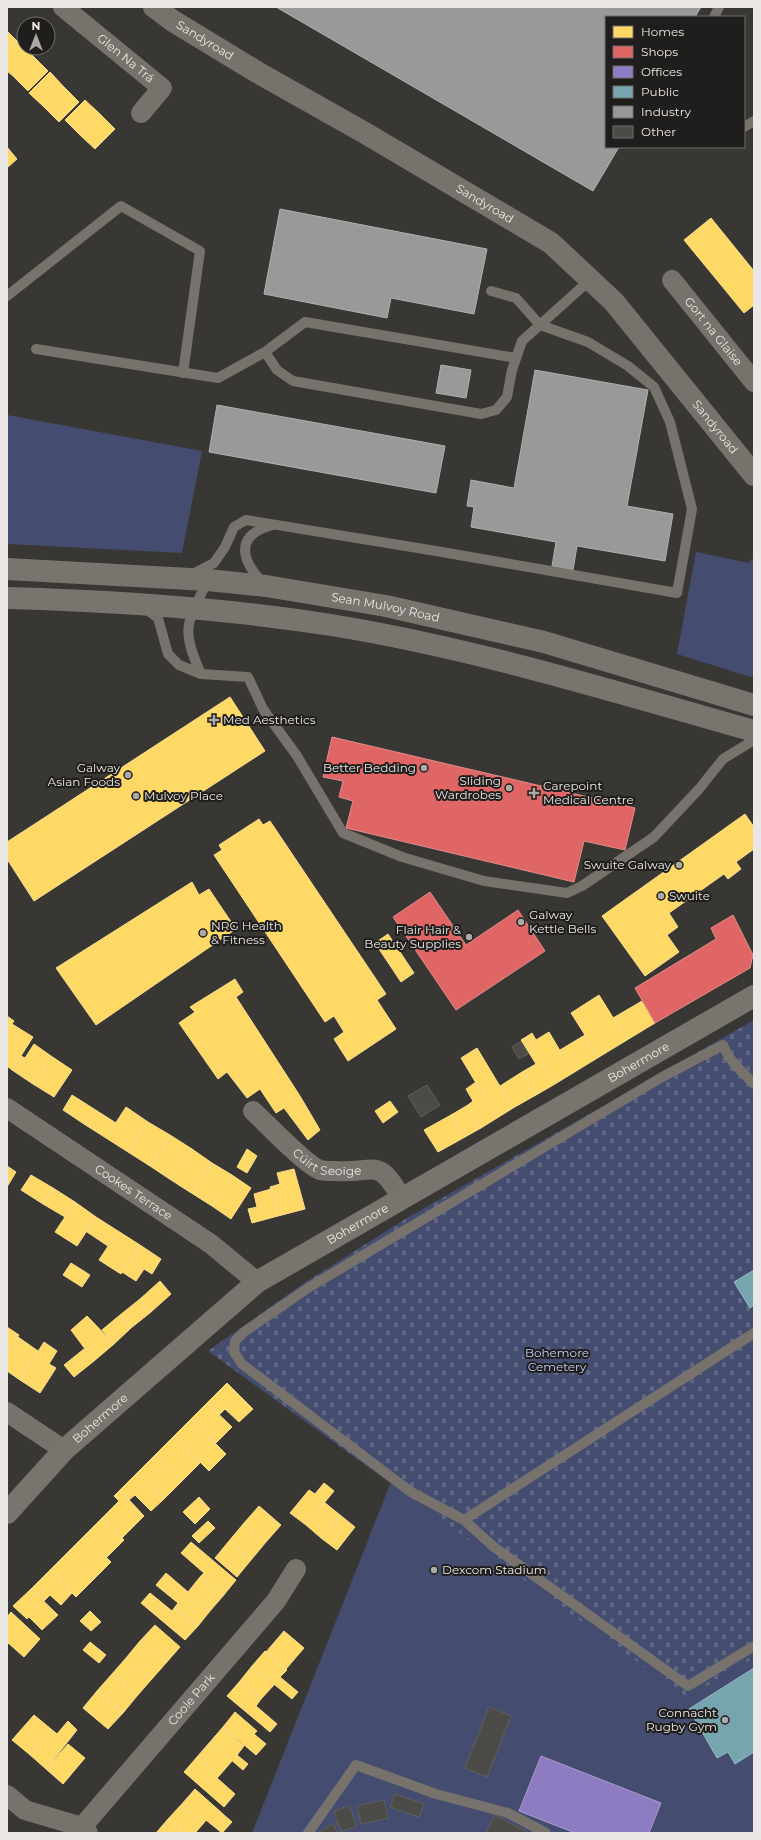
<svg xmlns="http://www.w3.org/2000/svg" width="761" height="1840" viewBox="0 0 761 1840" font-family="Montserrat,sans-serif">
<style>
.grass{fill:#444d70}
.cemetery{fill:url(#cemetery-stones)}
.homes{fill:#ffd966;stroke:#f9dd8c}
.shops{fill:#e06666;stroke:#e38d8c}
.offices{fill:#8e7cc3;stroke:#aa9ccd}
.public{fill:#76a5af;stroke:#99b9bf}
.industry{fill:#999;stroke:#b1b0b0}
.building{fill:#4c4b48;stroke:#615f5d}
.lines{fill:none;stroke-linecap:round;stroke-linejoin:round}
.service{stroke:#77726c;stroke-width:10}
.minor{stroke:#77726c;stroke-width:20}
.tertiary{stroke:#77726c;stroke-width:22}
.secondary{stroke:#7a746e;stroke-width:22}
.poi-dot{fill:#aca9a6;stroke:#201e1c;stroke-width:1.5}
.labels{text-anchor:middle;stroke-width:4;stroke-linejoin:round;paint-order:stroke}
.street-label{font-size:12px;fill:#eae7e4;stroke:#201e1c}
.poi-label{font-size:12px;fill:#eae7e4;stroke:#201e1c;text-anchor:start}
.park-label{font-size:12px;fill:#c1cffb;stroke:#201e1c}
</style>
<defs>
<pattern id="cemetery-stones" width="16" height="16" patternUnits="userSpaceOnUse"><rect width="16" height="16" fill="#444d70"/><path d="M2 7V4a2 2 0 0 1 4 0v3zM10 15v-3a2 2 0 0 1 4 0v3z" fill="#5f6784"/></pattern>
</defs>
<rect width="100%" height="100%" fill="#393734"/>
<path class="grass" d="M7,415l195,36 -20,102 -175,-9z
M696,552l53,11 5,-6v121l-77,-24z
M391,1482l296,216 67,-40v175h-502z"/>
<path class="cemetery" d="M754,1020v638l-67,40 -479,-347 96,-68 103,-65z"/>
<path class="homes" d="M7,31l10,10 -10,10z
M18,41l15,15 -20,20 -6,-5v-19z
M33,56l15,15 -20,20 -15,-15z
M50,72l14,15 -20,20 -15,-14z
M64,87l15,15 -20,20 -15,-15z
M85,100l15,14 -20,21 -15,-15z
M100,114l15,15 -20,20 -15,-14z
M7,147l10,12 -10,9z
M711,218l43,53v34l-10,8 -60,-73z
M230,697l35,54 -231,150 -27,-42v-17z
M745,814l9,13v22l-18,13 5,7 -13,10 -4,-5 -55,39 9,14 -11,8 12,17 -34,24 -43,-60z
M259,819l4,6 7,-4 116,173 -9,6 19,29 -48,32 -14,-22 10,-7 -10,-16 -9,6 -111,-167 8,-5 -3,-5z
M192,882l7,13 10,-6 27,40 -140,96 -40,-57z
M388,934l26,39 -13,9 -26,-39z
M235,979l8,13 -7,5 64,99 20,34 -12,10 -24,-32 -8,5 -16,-24 -13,9 -20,-26 -9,7 -39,-56 16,-11 -5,-5z
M599,995l28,45 -28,17 -28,-44z
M642,1001l13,22 -28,17 -14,-22z
M7,1016l7,5 -7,10z
M12,1024l21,13 -21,33 -5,-4v-35z
M549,1032l24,41 -18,11 -29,-47 6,-4 4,7z
M585,1035l14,22 -26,16 -13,-23z
M526,1037l29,47 -19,11 -14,-23 14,-8 -15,-24z
M34,1044l17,12 -18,28 -21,-14 9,-14 4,2z
M477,1048l36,60 -16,10 -36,-60z
M51,1056l21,14 -18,27 -21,-13z
M522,1072l14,23 -23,13 -13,-22z
M476,1082l21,36 -16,10 -13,-23 5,-4 -7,-12z
M72,1095l22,14 -10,15 -21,-14z
M390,1101l8,11 -15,11 -8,-12z
M468,1105l13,23 -16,9 -14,-22z
M126,1107l22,15 -20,30 -22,-14z
M94,1109l22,14 -10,15 -22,-14z
M451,1115l14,22 -27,15 -14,-22z
M148,1122l22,13 -20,31 -22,-14z
M170,1135l22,14 -21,31 -21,-14z
M192,1149l20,14 -19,31 -22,-14z
M247,1149l10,7 -10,17 -10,-6z
M212,1163l20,12 -20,31 -19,-12z
M7,1166l9,6 -9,15z
M294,1169l11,40 -27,7 -8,-29 10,-3 -3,-11z
M31,1175l22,13 -10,16 -22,-14z
M232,1175l19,13 -20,31 -19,-13z
M53,1188l22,14 -10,15 -22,-13z
M271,1189l7,27 -26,7 -4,-14 9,-2 -3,-13z
M75,1202l21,15 -19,29 -22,-14z
M96,1217l22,14 -10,15 -21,-14z
M118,1231l22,14 -19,29 -22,-14z
M140,1245l21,14 -9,15 -8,-5 -8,12 -14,-9z
M71,1263l19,12 -8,12 -19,-12z
M160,1281l11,13 -20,18 -11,-13z
M140,1299l11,13 -20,16 -11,-13z
M120,1315l11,13 -17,16 -12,-14z
M87,1316l27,28 -20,17 -23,-31z
M7,1327l12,8 -12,19z
M18,1337l20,14 -18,29 -13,-9v-17z
M44,1342l13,9 -8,13 7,4 -16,25 -20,-13z
M84,1349l10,12 -20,16 -10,-12z
M227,1383l26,26 -14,13 -14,-13 -6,6 -12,-12z
M207,1403l25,24 -16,16 -25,-24z
M191,1419l35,35 -17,17 -35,-35z
M174,1436l26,27 -18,18 -26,-27z
M156,1454l26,27 -18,18 -26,-27z
M138,1472l26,27 -13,12 -16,-16 -6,5 -9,-10z
M324,1483l10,8 -28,34 -16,-12 19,-23 6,4z
M120,1490l24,26 -22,22 -20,-20 17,-17 -5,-5z
M199,1497l11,12 -15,15 -12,-12z
M324,1502l16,13 -19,23 -15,-13z
M259,1506l22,19 -15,17 -22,-19z
M340,1515l15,12 -18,23 -16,-12z
M102,1518l22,22 -18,18 -22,-22z
M208,1521l7,7 -16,15 -7,-7z
M244,1523l22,19 -15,18 -22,-19z
M84,1536l27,26 -16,16 -27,-26z
M229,1541l22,19 -14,17 -22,-19z
M191,1542l45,38 -13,16 -23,-19 4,-4 -23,-20z
M68,1552l27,26 -19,19 -26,-27z
M50,1570l22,23 -11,12 -11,-10 -6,6 -13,-12z
M166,1573l44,38 -12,15 -23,-19 3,-4 -22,-18z
M200,1577l23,19 -13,15 -22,-19z
M31,1589l27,26 -16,15 -13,-13 -2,2 -14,-13z
M150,1593l22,18 3,-4 23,19 -13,14 -44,-37z
M90,1611l11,11 -10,9 -11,-10z
M11,1612l29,27 -16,18 -17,-15v-25z
M155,1625l25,22 -14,16 -26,-22z
M284,1631l20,17 -18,21 -20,-17z
M140,1641l26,22 -15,17 -25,-22z
M90,1642l16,13 -7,8 -16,-13z
M265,1651l22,19 -7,7 18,15 -6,7 -40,-33z
M126,1658l25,22 -14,16 -25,-22z
M252,1666l22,19 -13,14 -21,-18z
M112,1674l25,22 -14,17 -26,-22z
M240,1681l21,18 -5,7 21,18 -7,8 -43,-36z
M97,1691l26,22 -15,16 -25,-21z
M235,1712l22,19 -3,3 12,10 -10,11 -33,-28z
M34,1715l17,14 -22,25 -17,-14z
M68,1721l9,9 -31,39 -17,-15 22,-25 6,5z
M223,1727l21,19 -7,9 11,9 -5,6 -33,-28z
M210,1742l22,19 -13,15 -22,-19z
M68,1744l17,14 -22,26 -17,-15z
M197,1757l22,19 -2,2 18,16 -11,13 -40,-35z
M195,1789l37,33 -10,11 -16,-13 -3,4 -22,-19z
M181,1805l22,19 -8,9h-11l-16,-14z
M168,1819l16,14h-28z"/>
<path class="shops" d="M332,737l303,71 -10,42 -41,-9 -10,41 -228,-54 7,-27 -14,-4 4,-16 -20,-4z
M430,892l36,53 52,-35 27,41 -89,59 -63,-93z
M733,915l20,40 -3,13 -95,55 -20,-35 81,-49 -5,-11z"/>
<path class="offices" d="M541,1756l120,47 -12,30h-74l-56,-22z"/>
<path class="public" d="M754,1270v35l-4,3 -16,-26z
M754,1668v84l-19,12 -7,-12 -11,6 -28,-49z"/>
<path class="industry" d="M276,7h425l-6,10h-89v130h13l-26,44z
M280,209l207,40 -13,65 -83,-16 -4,20 -123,-24z
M441,365l30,5 -5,28 -30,-5z
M535,370l113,20 -21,116 46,8 -8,47 -88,-15 -4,24 -21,-4 4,-24 -85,-15 3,-20 -7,-1 4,-26 43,8z
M217,405l228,41 -9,47 -227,-41z"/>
<path class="building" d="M520,1042l8,12 -9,5 -7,-12z
M427,1085l13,20 -19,12 -13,-21z
M489,1707l22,9 -24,61 -22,-9z
M395,1794l29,10 -5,13 -29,-10z
M384,1800l4,18 -27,6 -4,-18z
M349,1805l8,21 -16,6 -7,-20z
M495,1815l34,18h-43z
M333,1824l5,9h-21z"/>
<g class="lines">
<path class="service" d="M714,17l5,-10
M744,127l10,-6
M7,296l114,-90 79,45 -17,122
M36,349l182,29 47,-26 40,-30 211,36
M265,352l12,18 16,11 188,33 15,-4 11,-13 5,-27 10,-29 69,-62
M191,575l23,-12 11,-16 9,-20 12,-7 190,31 241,42 15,-84 -22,-87 -16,-35 -26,-21 -40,-24 -48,-17 -24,-27 -25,-7
M263,583c-22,-23 -29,-48 10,-58
M146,609l12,9 10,36 11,11 22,9 47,3 15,32 34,47 46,77 59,24 82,24 83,12 15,-7 72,-49 45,-48 24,-30 31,-19
M201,674c-21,-46 -14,-51 7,-94
M754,1084c-12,-12 -25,-23 -31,-39l-61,32 -354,211 -64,44 -9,9 -1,11 8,12 169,128 53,28 30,27 194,139 66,-40
M464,1520l290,-187
M308,1833l48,-68 80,29 72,19 38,20"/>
<g class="minor">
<path id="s1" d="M63,7l99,81 -21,25"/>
<path id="s2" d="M672,280l82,102"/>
<path id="s3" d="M7,1108l204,136 46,38"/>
<path id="s4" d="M253,1111c13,12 53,54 67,59 4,1 10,1 15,1 41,3 42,-16 67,28"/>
<path d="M7,1412l57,38"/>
<path d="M7,1795l18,15 57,17 6,6"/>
<path id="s5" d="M82,1827l194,-226 20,-32"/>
</g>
<path class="tertiary" id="s6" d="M154,7l19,14 84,51 108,61 186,110 63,59 140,173"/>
<g class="secondary">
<path id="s7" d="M7,569l201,11 58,6 120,20 158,36 210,63"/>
<path d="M7,598c109,3 216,10 324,27 143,23 284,67 423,106"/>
<path id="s8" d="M7,1513l57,-63 193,-168 497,-286"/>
</g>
</g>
<g class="poi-dot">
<path d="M212 714h4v4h4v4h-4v4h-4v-4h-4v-4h4z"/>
<circle cx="424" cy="768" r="4"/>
<circle cx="128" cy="775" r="4"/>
<circle cx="509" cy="788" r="4"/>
<path d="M532 787h4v4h4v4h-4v4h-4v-4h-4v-4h4z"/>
<circle cx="136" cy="796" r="4"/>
<circle cx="679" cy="865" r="4"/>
<circle cx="661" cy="896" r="4"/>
<circle cx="521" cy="922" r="4"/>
<circle cx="203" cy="933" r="4"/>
<circle cx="469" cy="937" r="4"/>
<circle cx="434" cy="1570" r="4"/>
<circle cx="725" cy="1720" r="4"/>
</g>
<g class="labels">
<g class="street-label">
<text dy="4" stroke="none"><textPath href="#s6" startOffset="61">Sandyroad</textPath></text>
<text dy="4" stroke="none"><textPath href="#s1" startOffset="81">Glen Na Trá</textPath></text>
<text dy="4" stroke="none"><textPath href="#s6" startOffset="385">Sandyroad</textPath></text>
<text dy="4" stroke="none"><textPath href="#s2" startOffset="66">Gort na Glaise</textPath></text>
<text dy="4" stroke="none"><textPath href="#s6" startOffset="709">Sandyroad</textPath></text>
<text dy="4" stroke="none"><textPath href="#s7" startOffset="381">Sean Mulvoy Road</textPath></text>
<text dy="4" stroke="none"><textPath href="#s8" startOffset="781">Bohermore</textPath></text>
<text dy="4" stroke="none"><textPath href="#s4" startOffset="94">Cúirt Seoige</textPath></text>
<text dy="4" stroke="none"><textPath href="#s3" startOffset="152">Cookes Terrace</textPath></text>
<text dy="4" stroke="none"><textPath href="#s8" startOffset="457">Bohermore</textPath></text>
<text dy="4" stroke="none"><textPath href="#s8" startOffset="133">Bohermore</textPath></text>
<text dy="4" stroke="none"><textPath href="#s5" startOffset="168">Coole Park</textPath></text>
</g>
<g class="poi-label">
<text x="223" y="724">Med Aesthetics</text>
<text x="120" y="772" text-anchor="end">Galway<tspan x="120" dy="14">Asian Foods</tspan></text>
<text x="416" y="772" text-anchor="end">Better Bedding</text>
<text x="501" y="785" text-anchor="end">Sliding<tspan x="501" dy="14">Wardrobes</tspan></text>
<text x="543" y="790">Carepoint<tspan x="543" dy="14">Medical Centre</tspan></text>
<text x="144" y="800">Mulvoy Place</text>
<text x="671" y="869" text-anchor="end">Swuite Galway</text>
<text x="669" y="900">Swuite</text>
<text x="529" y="919">Galway<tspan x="529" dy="14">Kettle Bells</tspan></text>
<text x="211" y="930">NRG Health<tspan x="211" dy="14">&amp; Fitness</tspan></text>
<text x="461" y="934" text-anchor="end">Flair Hair &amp;<tspan x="461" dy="14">Beauty Supplies</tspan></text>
<text x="442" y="1574">Dexcom Stadium</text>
<text x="717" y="1717" text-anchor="end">Connacht<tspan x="717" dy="14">Rugby Gym</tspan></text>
</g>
<g class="park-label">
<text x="557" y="1357">Bohemore<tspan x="557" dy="14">Cemetery</tspan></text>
</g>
</g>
<rect width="761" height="1840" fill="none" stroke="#eae7e4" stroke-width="16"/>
<rect x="605" y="16" width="140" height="132" fill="#201e1c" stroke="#716e6c"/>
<rect x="613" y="26" width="20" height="12" fill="#ffd966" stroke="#716e6c"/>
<text x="641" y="36" font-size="12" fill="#eae7e4">Homes</text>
<rect x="613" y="46" width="20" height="12" fill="#e06666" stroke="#716e6c"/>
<text x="641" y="56" font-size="12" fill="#eae7e4">Shops</text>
<rect x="613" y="66" width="20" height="12" fill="#8e7cc3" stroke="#716e6c"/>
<text x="641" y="76" font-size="12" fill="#eae7e4">Offices</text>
<rect x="613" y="86" width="20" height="12" fill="#76a5af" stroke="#716e6c"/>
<text x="641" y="96" font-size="12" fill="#eae7e4">Public</text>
<rect x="613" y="106" width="20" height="12" fill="#999999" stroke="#716e6c"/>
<text x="641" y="116" font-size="12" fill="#eae7e4">Industry</text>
<rect x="613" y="126" width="20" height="12" fill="#4c4b48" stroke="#716e6c"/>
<text x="641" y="136" font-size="12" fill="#eae7e4">Other</text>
<g transform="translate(36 36)"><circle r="19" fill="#201e1c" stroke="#716e6c"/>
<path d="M0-3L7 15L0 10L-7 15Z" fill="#aca9a6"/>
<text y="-6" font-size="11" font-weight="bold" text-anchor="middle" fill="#eae7e4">N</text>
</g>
</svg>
